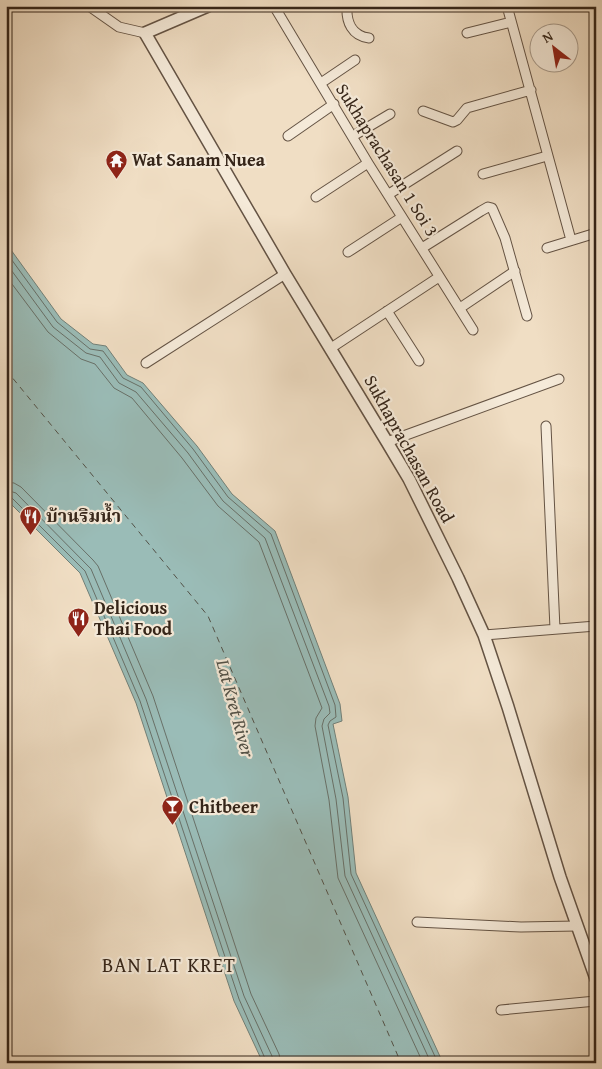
<svg xmlns="http://www.w3.org/2000/svg" width="602" height="1069" viewBox="0 0 602 1069" font-family="'Gentium Book Plus','Noto Serif Thai',serif">
<style>
.water{fill:#9abcb7;stroke:#728078}
.lines{fill:none;stroke-linecap:round;stroke-linejoin:round}
.shore{stroke:#687068;stroke-width:1}
.ferry{stroke:#535248;stroke-width:1;stroke-dasharray:6 5;stroke-linecap:butt}
.minor-casing{stroke:#645344;stroke-width:11}
.tertiary-casing{stroke:#645344;stroke-width:14}
.minor{stroke:#f5ead9;stroke-width:9}
.tertiary{stroke:#f5ead9;stroke-width:11}
.labels{text-anchor:middle;stroke-width:4.5;stroke-linejoin:round;paint-order:stroke}
.poi-label{font-size:18px;font-weight:bold;fill:#352519;stroke:#f5ead9;text-anchor:start}
.street-label{font-size:18px;fill:#352519;stroke:#f5ead9}
.water-label{font-size:19px;font-style:italic;fill:#535248;stroke:#f5ead9}
.quarter-label{font-size:20px;letter-spacing:1px;fill:#352519;stroke:#f5ead9}
</style>
<rect width="100%" height="100%" fill="#f0dec4"/>
<filter id="stains"><feTurbulence type="fractalNoise" baseFrequency=".004" numOctaves="4"/><feColorMatrix values="0 0 0 0 .2 0 0 0 0 .09 0 0 0 0 .02 0 0 0 .5 -.17"/></filter>
<radialGradient id="worn" r=".72"><stop offset=".6" stop-color="#630" stop-opacity="0"/><stop offset="1" stop-color="#630" stop-opacity=".3"/></radialGradient>
<path class="water" d="M6,243l55,76 32,25 13,2 21,29 16,8 54,63 35,48 43,37 65,173 2,17 -9,3 15,73 8,76 87,190h-180l-29,-62 -98,-298 -56,-130 -74,-74z"/>
<g class="lines">
<path class="shore" d="M6,252l51,70 33,27 13,2 20,27 18,9 52,62 35,48 43,37 64,171 1,12 -6,4 -2,4 15,73 8,76 87,189
M6,263l47,64 33,26 14,4 19,26 17,9 52,61 35,48 42,37 64,168 1,7 -6,6 -2,7 14,73 9,77 86,187
M6,276l42,56 33,27 14,5 19,24 18,10 50,60 36,48 41,36 63,166 -6,10 -1,8 14,74 9,78 85,185
M6,482l8,1 7,4 72,73 5,6 55,130 98,298 28,60 2,9
M6,490l10,3 75,76 55,130 98,297 28,60 1,7
M6,496l6,2 73,73 55,130 99,298 28,64"/>
<path class="ferry" d="M6,370l202,246 193,447"/>
<defs>
<path id="minor" d="M89,6l30,21 26,6
M274,6l94,157 105,167
M347,6c-1,16 5,30 22,32
M507,6l64,234
M467,33l44,-11
M321,83l34,-23
M423,111l30,11 4,-2 10,-12 64,-18
M288,136l46,-32
M353,136l37,-22
M483,174l64,-18
M389,194l68,-43
M316,197l52,-34
M422,248l59,-37 7,-4 4,1 13,30 22,78
M547,248l49,-15
M348,252l54,-35
M460,308l55,-37
M387,311l32,50
M331,348l108,-71
M146,363l139,-89
M546,426l9,203
M387,442l172,-63
M484,635l112,-9
M417,922l104,5 56,-1
M501,1010l95,-9"/>
<path id="tertiary" d="M208,6l-63,27 140,241 102,168 22,37 49,99 26,57 24,72 52,170 36,102"/>
</defs>
<use href="#minor" class="minor-casing"/>
<use href="#tertiary" class="tertiary-casing"/>
<use href="#minor" class="minor"/>
<use href="#tertiary" class="tertiary"/>
</g>
<defs>
<symbol id="temple-pin" viewBox="-11 -11 22 30"><path d="M0 17L-7.5 6A9.5 9.5 0 1 1 7.5 6Z" fill="#8f2418" stroke="#f5ead9"/><path d="M0-6L5-2H3V0L6.5 2.5H4V6H1.5V3h-3V6H-4V2.5H-6.5L-3 0V-2H-5Z" fill="#fff"/></symbol>
<symbol id="restaurant-pin" viewBox="-11 -11 22 30"><path d="M0 17L-7.5 6A9.5 9.5 0 1 1 7.5 6Z" fill="#8f2418" stroke="#f5ead9"/><path d="M-5-6h1v4h1v-4h1v4h1v-4h1v5L-1.5 .5V6h-2V.5L-5-1ZM5-6V6H3V1.5H1.5Q1.5-4 5-6Z" fill="#fff"/></symbol>
<symbol id="bar-pin" viewBox="-11 -11 22 30"><path d="M0 17L-7.5 6A9.5 9.5 0 1 1 7.5 6Z" fill="#8f2418" stroke="#f5ead9"/><path d="M-6-5H6L.8 .8V4.5H3.5V6h-7V4.5H-.8V.8Z" fill="#fff"/></symbol>
</defs>
<g fill-rule="evenodd">
<use href="#temple-pin" x="104" y="148" width="25" height="34"/>
<use href="#restaurant-pin" x="18" y="504" width="25" height="34"/>
<use href="#restaurant-pin" x="66" y="606" width="25" height="34"/>
<use href="#bar-pin" x="160" y="794" width="25" height="34"/>
</g>
<g class="labels">
<g class="poi-label">
<text x="132" y="166">Wat Sanam Nuea</text>
<text x="46" y="522">บ้านริมน้ำ</text>
<text x="94" y="614">Delicious<tspan x="94" dy="21">Thai Food</tspan></text>
<text x="189" y="813">Chitbeer</text>
</g>
<g class="street-label">
<text transform="translate(387 160) rotate(58)" y="6">Sukhaprachasan 1 Soi 3</text>
<text transform="translate(409 449) rotate(61)" y="6">Sukhaprachasan Road</text>
</g>
<g class="water-label">
<text transform="translate(236 708) rotate(75)" y="7">Lat Kret River</text>
</g>
<g class="quarter-label">
<text x="169" y="972">BAN LAT KRET</text>
</g>
</g>
<rect width="602" height="1069" fill="none" stroke="#f0dec4" stroke-width="25"/>
<rect x="8" y="8" width="587" height="1054" fill="none" stroke="#352519" stroke-width="2.5"/>
<rect x="12" y="12" width="577" height="1044" fill="none" stroke="#352519"/>
<g transform="translate(554 48) rotate(329)"><circle r="24" fill="#f5ead9" stroke="#a89b8c"/>
<path d="M0-4L9 19L0 12L-9 19Z" fill="#8f2418"/>
<text y="-8" font-size="14" font-weight="bold" text-anchor="middle" fill="#352519">N</text>
</g>
<rect width="100%" height="100%" filter="url(#stains)"/>
<rect width="100%" height="100%" fill="url(#worn)"/>
</svg>
